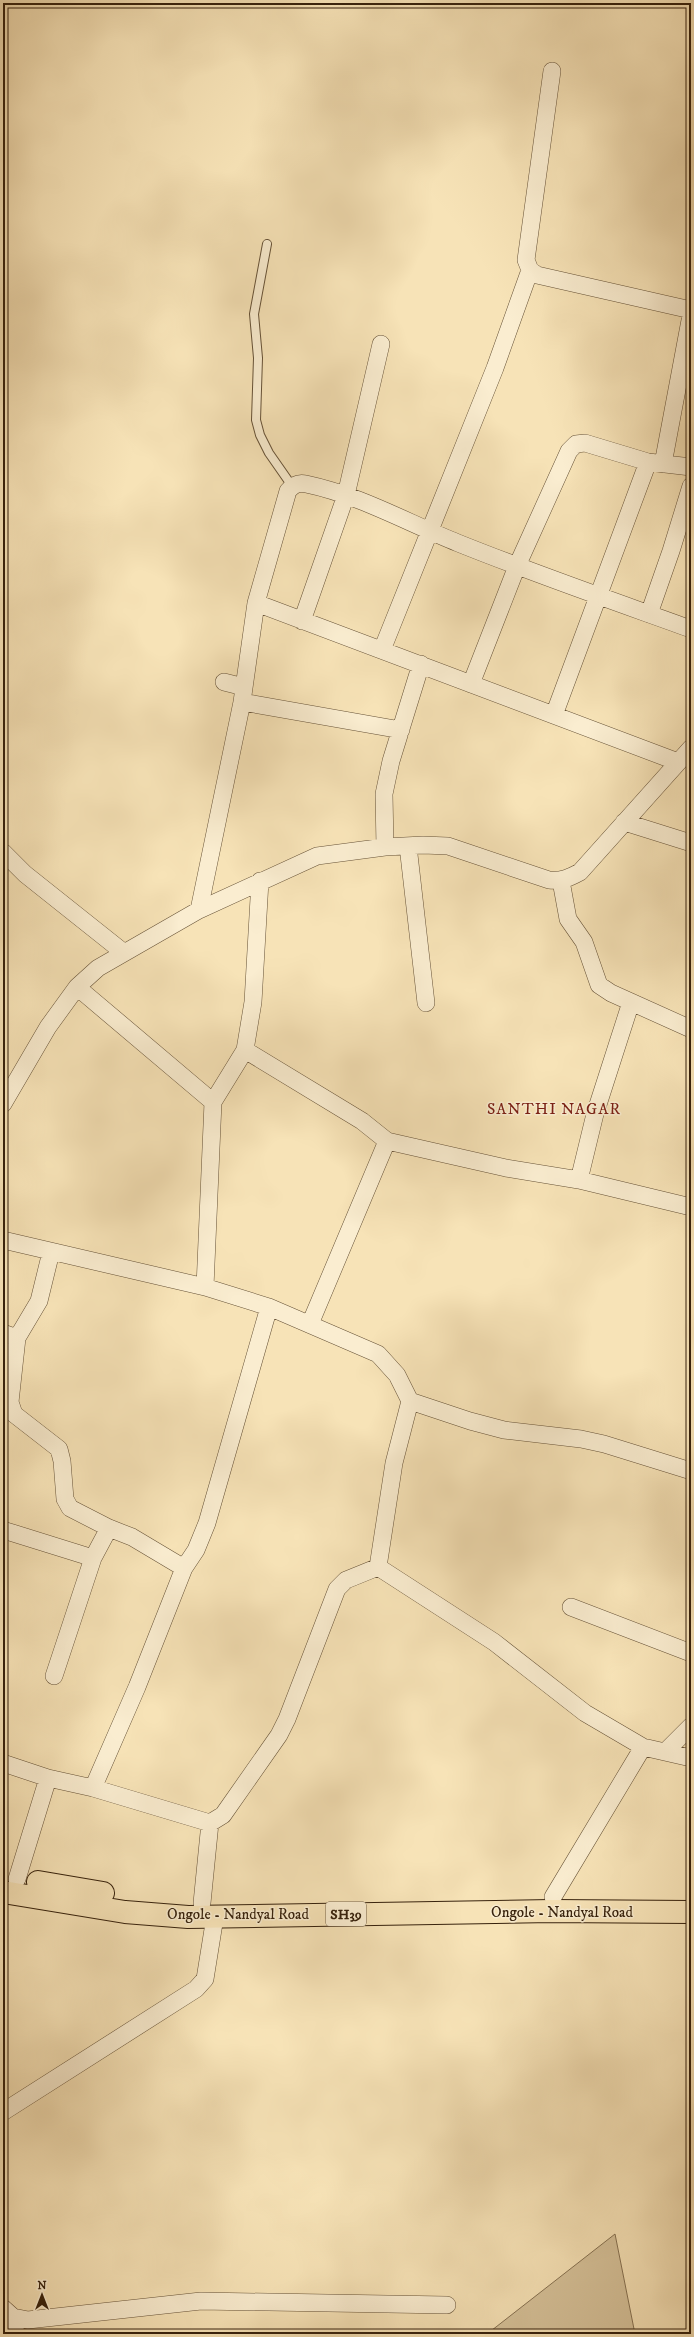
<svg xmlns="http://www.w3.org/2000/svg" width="694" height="2337" viewBox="0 0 694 2337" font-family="'IM FELL DW Pica',serif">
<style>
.green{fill:#d6c29a;stroke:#867253}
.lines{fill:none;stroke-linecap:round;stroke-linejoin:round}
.service-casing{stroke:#665237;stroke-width:10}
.minor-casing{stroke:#665237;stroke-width:18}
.primary-casing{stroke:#36210c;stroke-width:24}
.service{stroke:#faedd0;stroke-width:8}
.minor{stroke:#faedd0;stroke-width:17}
.primary{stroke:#f7e3b7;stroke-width:22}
.labels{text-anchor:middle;stroke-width:3;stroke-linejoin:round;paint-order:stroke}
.shield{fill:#faedd0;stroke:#715e47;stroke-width:1}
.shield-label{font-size:14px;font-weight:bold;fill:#36210c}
.street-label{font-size:15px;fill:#36210c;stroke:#faedd0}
.neighbourhood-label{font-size:16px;letter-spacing:1px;fill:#7a1f14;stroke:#faedd0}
</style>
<rect width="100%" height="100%" fill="#f7e3b7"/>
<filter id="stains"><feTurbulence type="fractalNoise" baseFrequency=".005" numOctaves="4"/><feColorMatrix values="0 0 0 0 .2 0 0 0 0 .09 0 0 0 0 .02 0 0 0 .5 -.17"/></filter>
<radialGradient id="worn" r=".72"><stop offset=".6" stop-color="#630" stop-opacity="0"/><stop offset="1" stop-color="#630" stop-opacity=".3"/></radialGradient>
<path class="green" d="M615,2234l20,100h-148z"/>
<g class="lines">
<defs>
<path id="service" d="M267,244l-13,70 4,44 -2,62 4,15 9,18 23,33"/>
<path id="minor" d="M552,71l-26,189 4,10 7,5 154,35
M663,464l28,-149
M256,603l422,159
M649,614l22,-63 20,-65
M302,621l44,-126 35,-151
M382,650l113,-282 35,-98
M224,682l20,5
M471,684l46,-118 52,-115 7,-7 9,-1 63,19 43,5
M242,702l159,28
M554,715l94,-253
M624,822l67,21
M408,846l18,157
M385,847l-1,-53 7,-33 30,-97
M3,852l22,22 98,78
M561,881l7,38 16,23 15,43 12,8 80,36
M199,910l43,-208 14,-99 32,-112c5,-6 10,-9 18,-7 53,11 102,39 152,59 77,31 155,58 233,86
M77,987l136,115 -8,185
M245,1050l117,71 25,20 119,27 73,12 112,27
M213,1102l32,-52 8,-48 7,-121
M3,1104l45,-77 29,-40 21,-19 101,-58 118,-54 68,-9 38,-2 25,1 101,34c13,1 20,-2 31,-8l111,-124
M579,1180l16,-66 36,-112
M3,1240l202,47 64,20 109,47 19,21 13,26 60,20 34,9 77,9 23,5 87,27
M310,1324l77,-183
M3,1333l14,5 -7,64 4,12 45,35 3,12 3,38 5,9 39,20
M17,1338l22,-37 12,-49
M410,1401l-16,62 -16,104 116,75 91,71 58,34
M3,1530l90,28 16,-30 23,9 52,31
M571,1607l120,46
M54,1676l39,-118
M665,1752l26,-26
M3,1763l45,15
M93,1788l44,-101 47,-119 12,-18 11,-27 62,-216
M17,1879l31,-101 45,10 117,35 13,-8 56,-80 8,-16 50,-130 9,-9 32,-13
M553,1897l90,-150 48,11
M202,1903l8,-80
M3,2112l193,-123 9,-10 10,-62
M3,2308l10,9 15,3 173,-19 246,4
M13,2317l3,17"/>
<path id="primary" d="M38,1882l65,11
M3,1892l122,20 63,5 364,-6 139,1"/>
</defs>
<use href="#service" class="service-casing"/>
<use href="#minor" class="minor-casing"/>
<use href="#primary" class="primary-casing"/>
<use href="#service" class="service"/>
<use href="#minor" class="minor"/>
<use href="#primary" class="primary"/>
</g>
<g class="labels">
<rect class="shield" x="326" y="1902" width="40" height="24" rx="3"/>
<g class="shield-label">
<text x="346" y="1919">SH39</text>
</g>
<g class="street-label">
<text x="562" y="1917">Ongole - Nandyal Road</text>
<text x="238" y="1919">Ongole - Nandyal Road</text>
</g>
<g class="neighbourhood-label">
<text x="554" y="1114">SANTHI NAGAR</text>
</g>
</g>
<rect width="694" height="2337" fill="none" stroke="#f7e3b7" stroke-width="16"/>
<rect x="4" y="4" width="686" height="2329" fill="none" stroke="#36210c" stroke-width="2"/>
<rect x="8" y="8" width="678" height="2321" fill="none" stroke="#36210c"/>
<g transform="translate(42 2295)" stroke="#faedd0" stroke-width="3" paint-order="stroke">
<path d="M0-3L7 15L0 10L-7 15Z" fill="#36210c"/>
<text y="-6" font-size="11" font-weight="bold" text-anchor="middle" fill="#36210c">N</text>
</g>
<rect width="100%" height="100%" filter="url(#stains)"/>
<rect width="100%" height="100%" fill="url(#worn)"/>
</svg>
